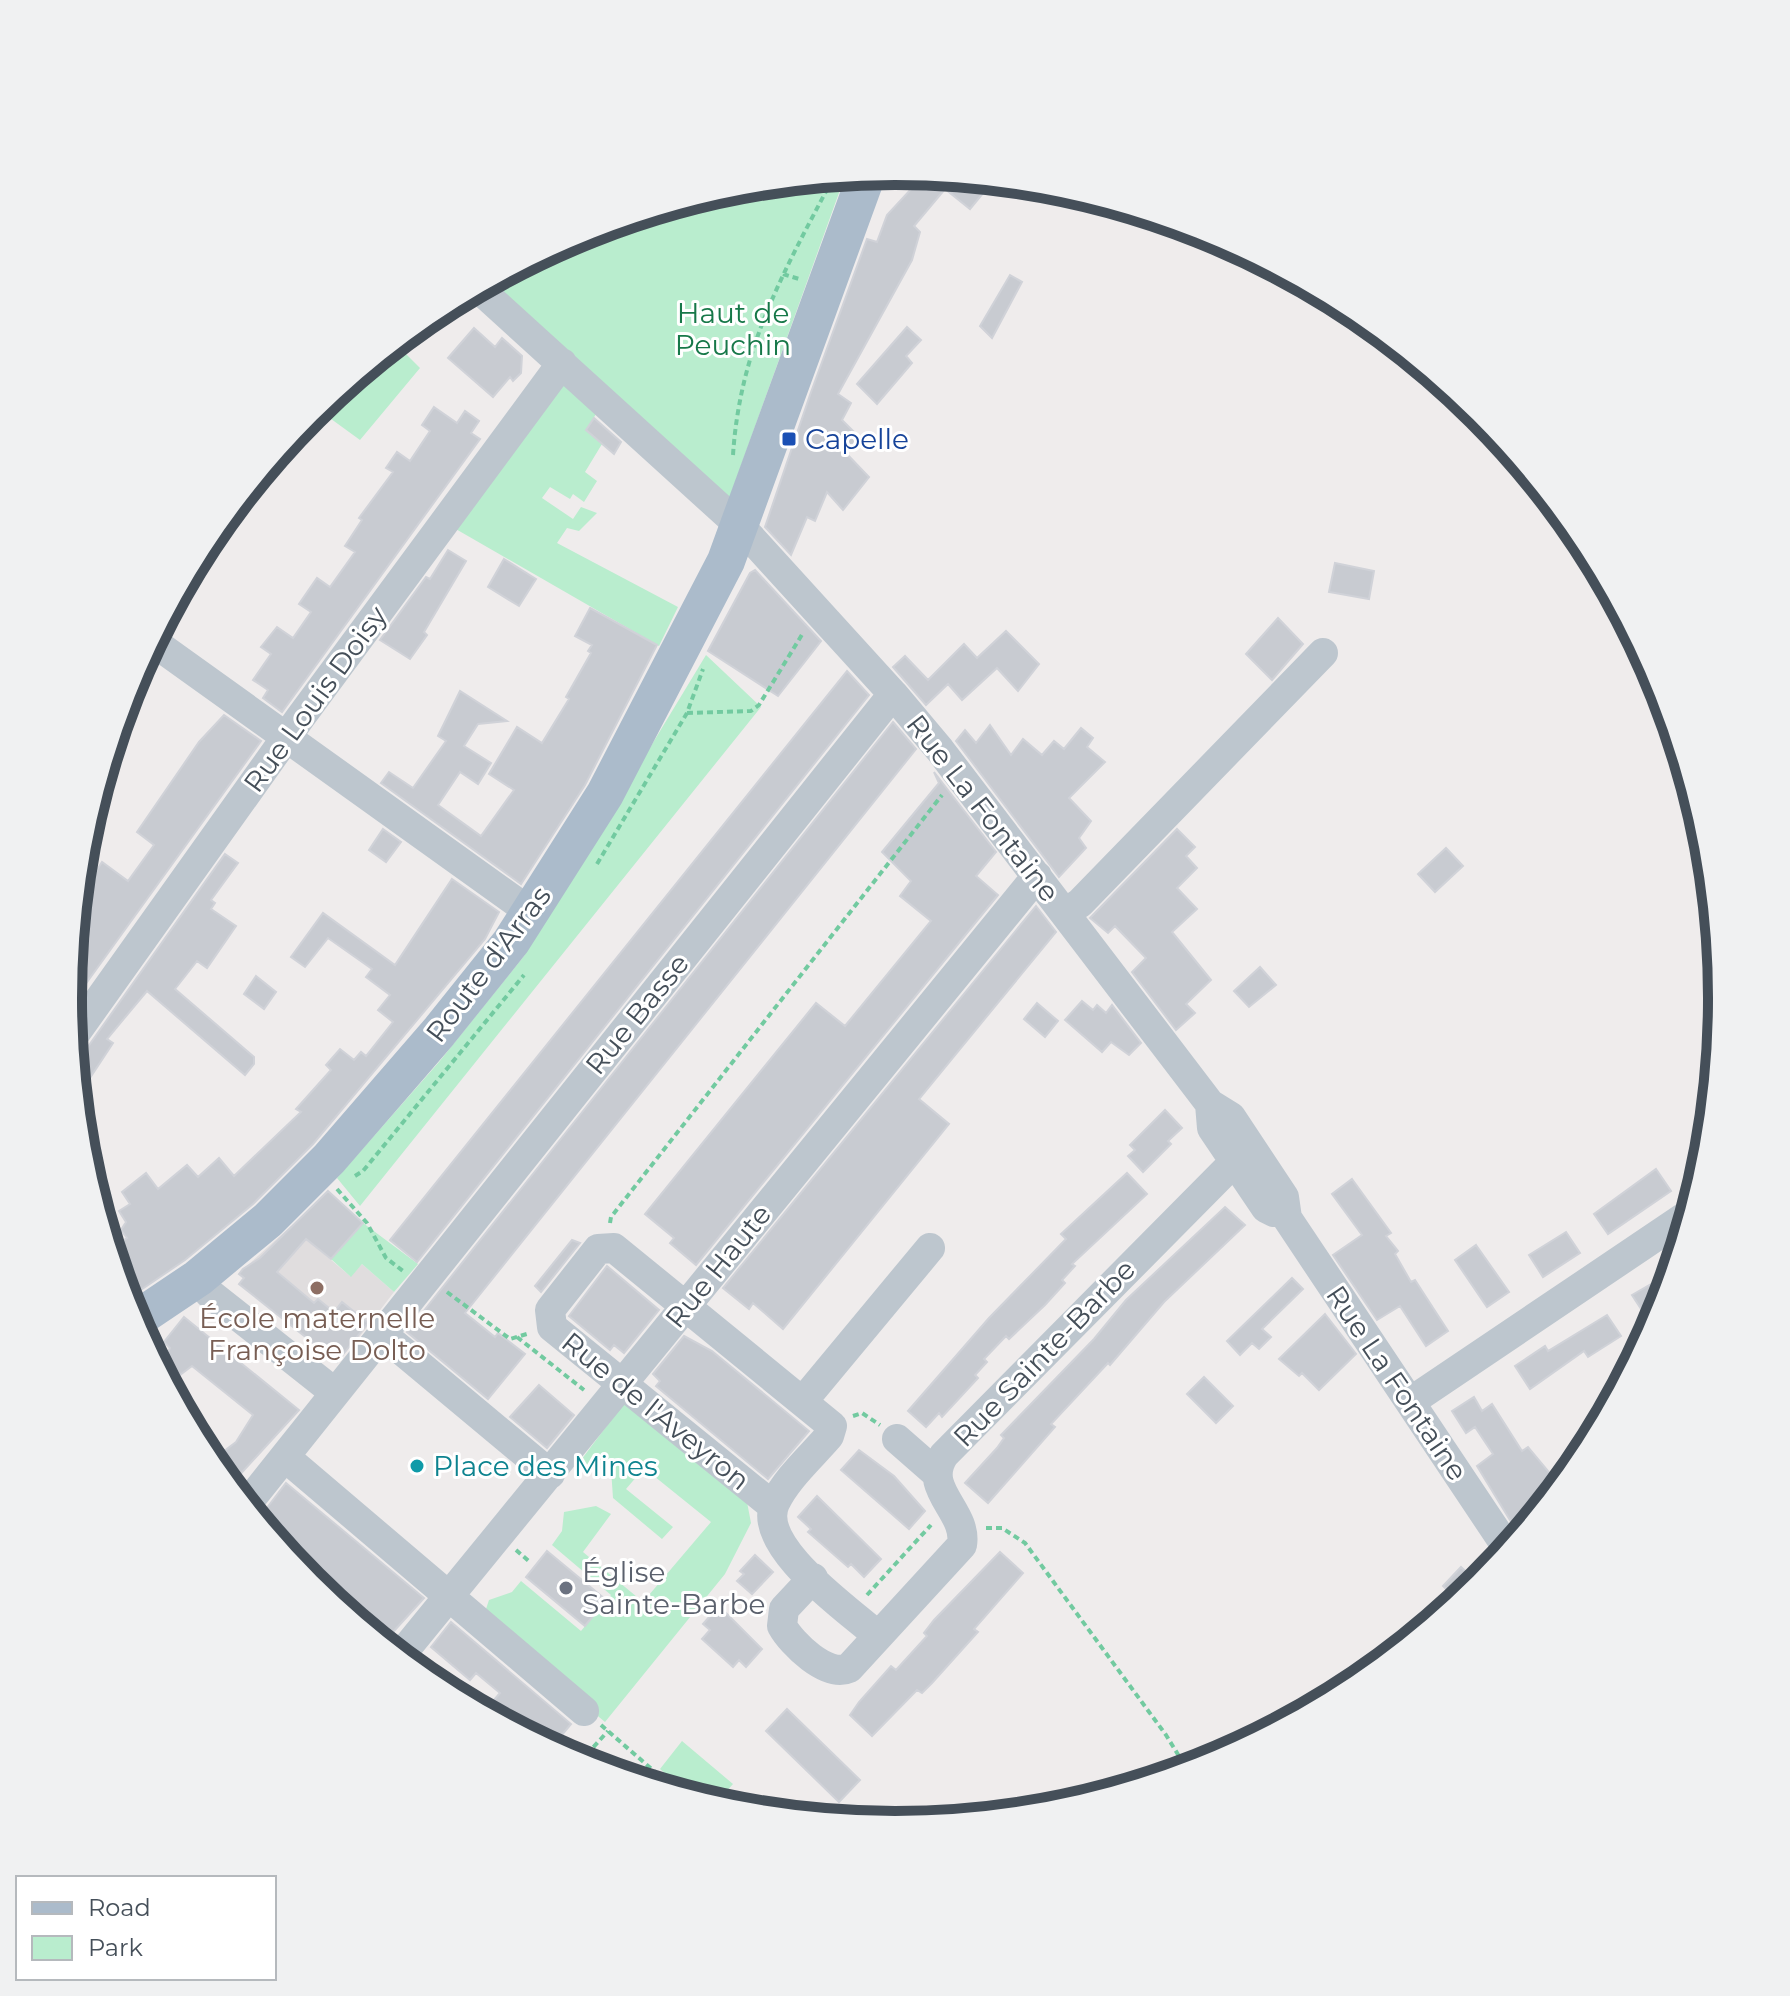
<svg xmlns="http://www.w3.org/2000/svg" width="1790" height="1996" viewBox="0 0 1790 1996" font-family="Montserrat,sans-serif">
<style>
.education{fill:#e0ddde}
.green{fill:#b9edce}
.building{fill:#c8cbd1;stroke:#d0d2d8;stroke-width:2}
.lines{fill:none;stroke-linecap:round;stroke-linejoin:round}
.path{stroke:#72caa0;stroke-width:4;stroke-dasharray:6 4;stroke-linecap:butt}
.minor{stroke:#bdc6ce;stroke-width:30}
.major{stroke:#abbbcb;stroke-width:38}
.transit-dot{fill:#1a4fb4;stroke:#fff;stroke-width:3}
.education-dot{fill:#8d6e63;stroke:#fff;stroke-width:3}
.culture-dot{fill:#0f9aa8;stroke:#fff;stroke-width:3}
.worship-dot{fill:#6b7280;stroke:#fff;stroke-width:3}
.labels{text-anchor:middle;stroke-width:6;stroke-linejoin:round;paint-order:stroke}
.park-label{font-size:28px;fill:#177849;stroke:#fff}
.transit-label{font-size:28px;fill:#164399;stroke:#fff;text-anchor:start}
.street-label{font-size:28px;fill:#454f59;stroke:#fff}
.education-label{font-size:28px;fill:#785e54;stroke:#fff}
.culture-label{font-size:28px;fill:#0d838f;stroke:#fff;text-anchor:start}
.worship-label{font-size:28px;fill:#5b616d;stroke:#fff;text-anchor:start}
.rim{fill:none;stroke:#454f59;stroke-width:10}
</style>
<rect width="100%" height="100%" fill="#efecec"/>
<path class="education" d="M291,1226l59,50 12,-12 32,28 -40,52 -27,-22 -17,19 -71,-57 5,-6 -5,-5z"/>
<path class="green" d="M845,176l-116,323 -238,-218 88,-47 155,-47z
M395,343l25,25 -60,72 -44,-32z
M565,385l31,29 -10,16 16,14 -17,28 12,9 -13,21 -11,-8 -3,5 -20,-12 -8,11 31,21 8,-12 16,6 -18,18 -12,-3 -10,15 121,64 -19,39 -205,-118 100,-141z
M706,655l55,52 -401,499 -23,-28 102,-116 85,-106z
M363,1223l55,41 -24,28 -32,-28 -11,13 -20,-18z
M624,1403l123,99 4,21 -26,51 -120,148 -116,-97 -5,-10 5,-15 23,-8 9,-11 60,50 30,-36 -59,-50 10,-14 2,-19 32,-6 15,8 -28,38 60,50 68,-80 -67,-54 -18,21 47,38 -11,12 -49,-41 -2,-29 -36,-1z
M682,1741l51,43 -18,20 -22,-7 -33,-28z"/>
<path class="building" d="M925,174l68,7 -23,28 -25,-20 -31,37 6,6 -8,28 -74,134 13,9 -9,17 18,18 -16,13 25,26 -26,33 -16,-18 -12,29 -8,-4 -16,38 -26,-28 45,-132 57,-156 10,3 10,-27z
M1010,275l12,7 -30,56 -12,-12z
M907,327l14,13 -15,16 6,7 -35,41 -20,-20z
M474,328l21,19 7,-9 20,18 -1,17 -8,8 -3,-4 -17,20 -45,-39z
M434,407l23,16 8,-12 14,10 -8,12 9,6 -198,273 -19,-14 5,-8 -15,-10 18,-26 -10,-7 16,-20 16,11 18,-26 -12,-8 18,-26 13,9 25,-35 -10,-6 17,-26 -3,-2 34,-46 -7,-4 11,-16 13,9 20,-30 -8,-6z
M594,418l27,24 -7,12 -28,-24z
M448,550l18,11 -42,71 3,3 -17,24 -30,-19 46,-63 4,2z
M504,559l32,20 -17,27 -31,-19z
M1335,563l39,8 -5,28 -40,-7z
M755,570l66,71 -43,55 -70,-45 42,-78z
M590,608l67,37 -72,140 -64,99 -140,-101 8,-11 24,16 33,-47 -8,-5 22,-45 47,30 -29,3 -14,22 27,17 -13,21 -18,-12 -22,33 43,31 33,-46 -25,-16 28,-47 25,16 27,-44 -3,-2 25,-44 -3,-2 4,-6 -17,-9z
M1278,618l25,26 -31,36 -26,-26z
M1006,631l33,33 -21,27 -21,-23 -35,32 -14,-16 -22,21 -33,-38 12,-11 23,24 36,-36 13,14z
M847,671l22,24 -452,567 -27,-22z
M224,715l37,26 -192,266 10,-125 7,-9 6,5 10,-16 26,19 26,-36 -17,-13 62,-90z
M893,722l23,27 -451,564 30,24 3,-4 27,21 -37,45 -81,-67z
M990,725l21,30 12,-16 19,16 12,-14 10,8 17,-21 12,10 -6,9 18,15 -36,36 22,23 -12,17 7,10 -27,29 -103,-136 9,-11 11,13z
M934,772l62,80 -20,24 22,19 -302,370 -26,-22 4,-5 -29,-24 171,-211 29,23 86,-105 -31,-25 11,-15 -29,-29 57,-69z
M383,829l18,13 -15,20 -17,-12z
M1177,829l18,18 -9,9 11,12 -20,20 20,21 -25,23 39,48 -25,24 9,9 -19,17 -44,-58 14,-14 -31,-32 -7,7 -18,-15z
M1446,848l17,18 -28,26 -17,-18z
M225,854l13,9 -27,37 4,3 -4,6 25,17 -29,42 -10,-7 -22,28 79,68v7l-9,11 -98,-84 -40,48 6,4 -35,53 -4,-41 13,-7z
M452,879l47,33 -14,27 -172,205 -60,60 -68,56 -59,40 -15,-51 16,-11 -6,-8 5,-8 -7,-11 11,-7 -8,-12 24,-19 12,16 29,-24 11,12 21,-19 15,18 67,-64 -5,-3 35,-39 -5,-5 14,-16 14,11 7,-8 5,4 27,-34 -15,-12 12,-15 -24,-18 6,-8 -44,-31 -23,29 -14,-10 32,-44 72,52z
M1036,906l20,26 -137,167 30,25 -166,205 -30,-26 -4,6 -26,-21z
M1260,967l16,18 -27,22 -15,-16z
M256,976l20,16 -12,17 -20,-15z
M1082,1001l11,9 4,-5 9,8 6,-8 29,38 -12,12 -18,-13 -9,10 -37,-32z
M1037,1003l21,18 -13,16 -21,-18z
M1165,1110l17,18 -14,13 3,3 -28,28 -15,-16 7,-6 -5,-5z
M1656,1169l15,22 -63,43 -14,-20z
M1127,1173l20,21 -75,70 3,2 -13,14 3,3 -20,22 -36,34 -3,-3 -22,23 3,3 -12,13 3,3 -36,39 -3,-4 -13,14 -18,-16 81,-93 77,-79 -5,-5z
M1352,1179l39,54 -5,3 12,15 -3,3 16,28 4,-2 33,51 -22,15 -26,-40 -23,14 -44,-65 29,-20 -30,-41z
M328,1191l35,32 -32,36 -25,-20 -29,33 37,31 4,-4 16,13 8,-10 26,21 -31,39 -98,-78 5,-6 -5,-4 4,-5 17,-11z
M1225,1207l20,18 -81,77 -54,63 -2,-2 -57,61 4,3 -67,76 -23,-20 32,-35 7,-10 -3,-3 93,-96 32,-39z
M1566,1232l14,21 -37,24 -14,-22z
M572,1240l8,3 -39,49 -6,-6z
M1476,1245l33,47 -22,15 -32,-47z
M607,1266l52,44 -35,43 -10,-8 -4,5 -41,-34z
M1672,1272l-11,37 -14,9 -15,-23z
M1292,1278l11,11 -41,40 9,8 -12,12 -7,-6 -12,12 -13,-14z
M1325,1314l31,40 -37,36 -17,-17 -3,3 -20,-17z
M1607,1315l14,21 -33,21 -4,-6 -54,38 -15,-23 30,-20 3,5z
M184,1317l115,93 -63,69 -25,-18 25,-19 17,-27 -61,-49 -24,18 -8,-16 10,-20 -6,-6z
M684,1336l28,15 97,80 -41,48 -112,-93 4,-5 -7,-7z
M1204,1377l29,29 -17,17 -29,-29z
M539,1385l35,30 -27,33 -37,-31z
M1474,1397l8,14 10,-7 30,47 6,-4 30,36 -23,17 6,9 -13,15 -5,-6 -10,7 -36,-59 16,-12 -18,-27 -9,6 -14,-22z
M859,1450l35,26 31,35 -16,18 -68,-59z
M286,1483l138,115 -41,45 -73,-61 -28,-34 10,-11 -29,-24z
M817,1496l64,63 -17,18 -13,-13 -3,3 -40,-35 3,-3 -13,-12z
M547,1551l59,49 -21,26 -59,-49z
M1000,1552l23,21 -49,56 4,3 -46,51 -10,10 -5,-3 -45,46 -22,-21 9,-13 32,-36 5,4 31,-34 -3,-3 10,-13z
M755,1555l18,17 -21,22 -15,-13 7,-7 -4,-3z
M1461,1567l18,17 -21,17 -15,-15z
M719,1606l43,43 -16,18 -7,-7 -6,7 -31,-28 8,-9 -7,-6z
M451,1622l120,102 -20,24 -57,-48 6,-7 -24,-20 -6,7 -39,-33z
M787,1709l73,71 -21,22 -73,-71z"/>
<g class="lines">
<path class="path" d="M783,274l16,5
M733,455c7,-107 50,-182 99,-275
M687,713l64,-2 8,-6 44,-72
M597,864l90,-151 16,-44
M355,1176l8,-5 161,-196
M337,1189l30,34 19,35 17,13
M610,1223l1,-6 331,-422
M447,1292l63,47 20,-6
M517,1337l67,53
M853,1416l9,-3 18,12
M986,1528h16l23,15 141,192 21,34
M516,1550l14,12
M867,1595l64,-70
M601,1725l77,67
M580,1762l28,-31"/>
<path class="minor" d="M478,288l262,238 153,168 47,56 270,354 21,13 53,80 3,21 221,331
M152,641l378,271
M1065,913l15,-10 243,-250
M72,1038l228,-320 262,-355
M1210,1104l2,24 54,80 8,4
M198,1278l11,15 125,99
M382,1334l168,140
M803,1401l127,-153
M1410,1402l279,-188
M897,1439l40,35
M285,1457l299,254
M246,1505l647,-811
M773,1506l-221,-179 -2,-17 48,-61 16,-1 218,178 -3,10c-18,21 -43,43 -54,67 -20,43 74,107 103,133
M813,1578l-29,31 -2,17c10,18 45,52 67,42l113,-123c6,-34 -41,-56 -18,-90l306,-309
M400,1656l637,-780"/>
<path class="major" d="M134,1321l64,-43 70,-58 61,-61 110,-127 72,-90 94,-148 121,-233 141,-387"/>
</g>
<rect class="transit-dot" x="781" y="431" width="16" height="16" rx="4"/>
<circle class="education-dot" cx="317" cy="1288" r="8"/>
<circle class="culture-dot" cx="417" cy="1466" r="8"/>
<circle class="worship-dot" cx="566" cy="1588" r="8"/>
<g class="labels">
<g class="park-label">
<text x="733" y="323">Haut de<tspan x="733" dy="32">Peuchin</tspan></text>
</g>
<g class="transit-label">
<text x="805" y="449">Capelle</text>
</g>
<g class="street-label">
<text transform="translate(315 699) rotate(-54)" y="10">Rue Louis Doisy</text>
<text transform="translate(983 808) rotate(52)" y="10">Rue La Fontaine</text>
<text transform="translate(488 964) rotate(-53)" y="10">Route d'Arras</text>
<text transform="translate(637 1014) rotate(-51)" y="10">Rue Basse</text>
<text transform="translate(718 1266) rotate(-51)" y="10">Rue Haute</text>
<text transform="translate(1044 1353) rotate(-46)" y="10">Rue Sainte-Barbe</text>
<text transform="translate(1397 1383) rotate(56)" y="10">Rue La Fontaine</text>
<text transform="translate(656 1411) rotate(39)" y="10">Rue de l'Aveyron</text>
</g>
<g class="education-label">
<text x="317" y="1328">École maternelle<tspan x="317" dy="32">Françoise Dolto</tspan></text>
</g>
<g class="culture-label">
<text x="433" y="1476">Place des Mines</text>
</g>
<g class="worship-label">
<text x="582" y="1582">Église<tspan x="582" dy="32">Sainte-Barbe</tspan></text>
</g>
</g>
<path d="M0 0H1790V1996H0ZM82 998a813 813 0 1 1 1626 0a813 813 0 1 1-1626 0Z" fill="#f0f1f2" fill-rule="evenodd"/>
<path class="rim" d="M82 998a813 813 0 1 1 1626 0a813 813 0 1 1-1626 0Z"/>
<rect x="16" y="1876" width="260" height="104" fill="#ffffff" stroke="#b5b9bd" stroke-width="2"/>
<rect x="32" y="1902" width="40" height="12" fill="#abbbcb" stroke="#b5b9bd" stroke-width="2"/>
<text x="88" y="1916" font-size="24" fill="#454f59">Road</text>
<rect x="32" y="1936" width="40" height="24" fill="#b9edce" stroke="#b5b9bd" stroke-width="2"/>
<text x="88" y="1956" font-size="24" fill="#454f59">Park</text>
</svg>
